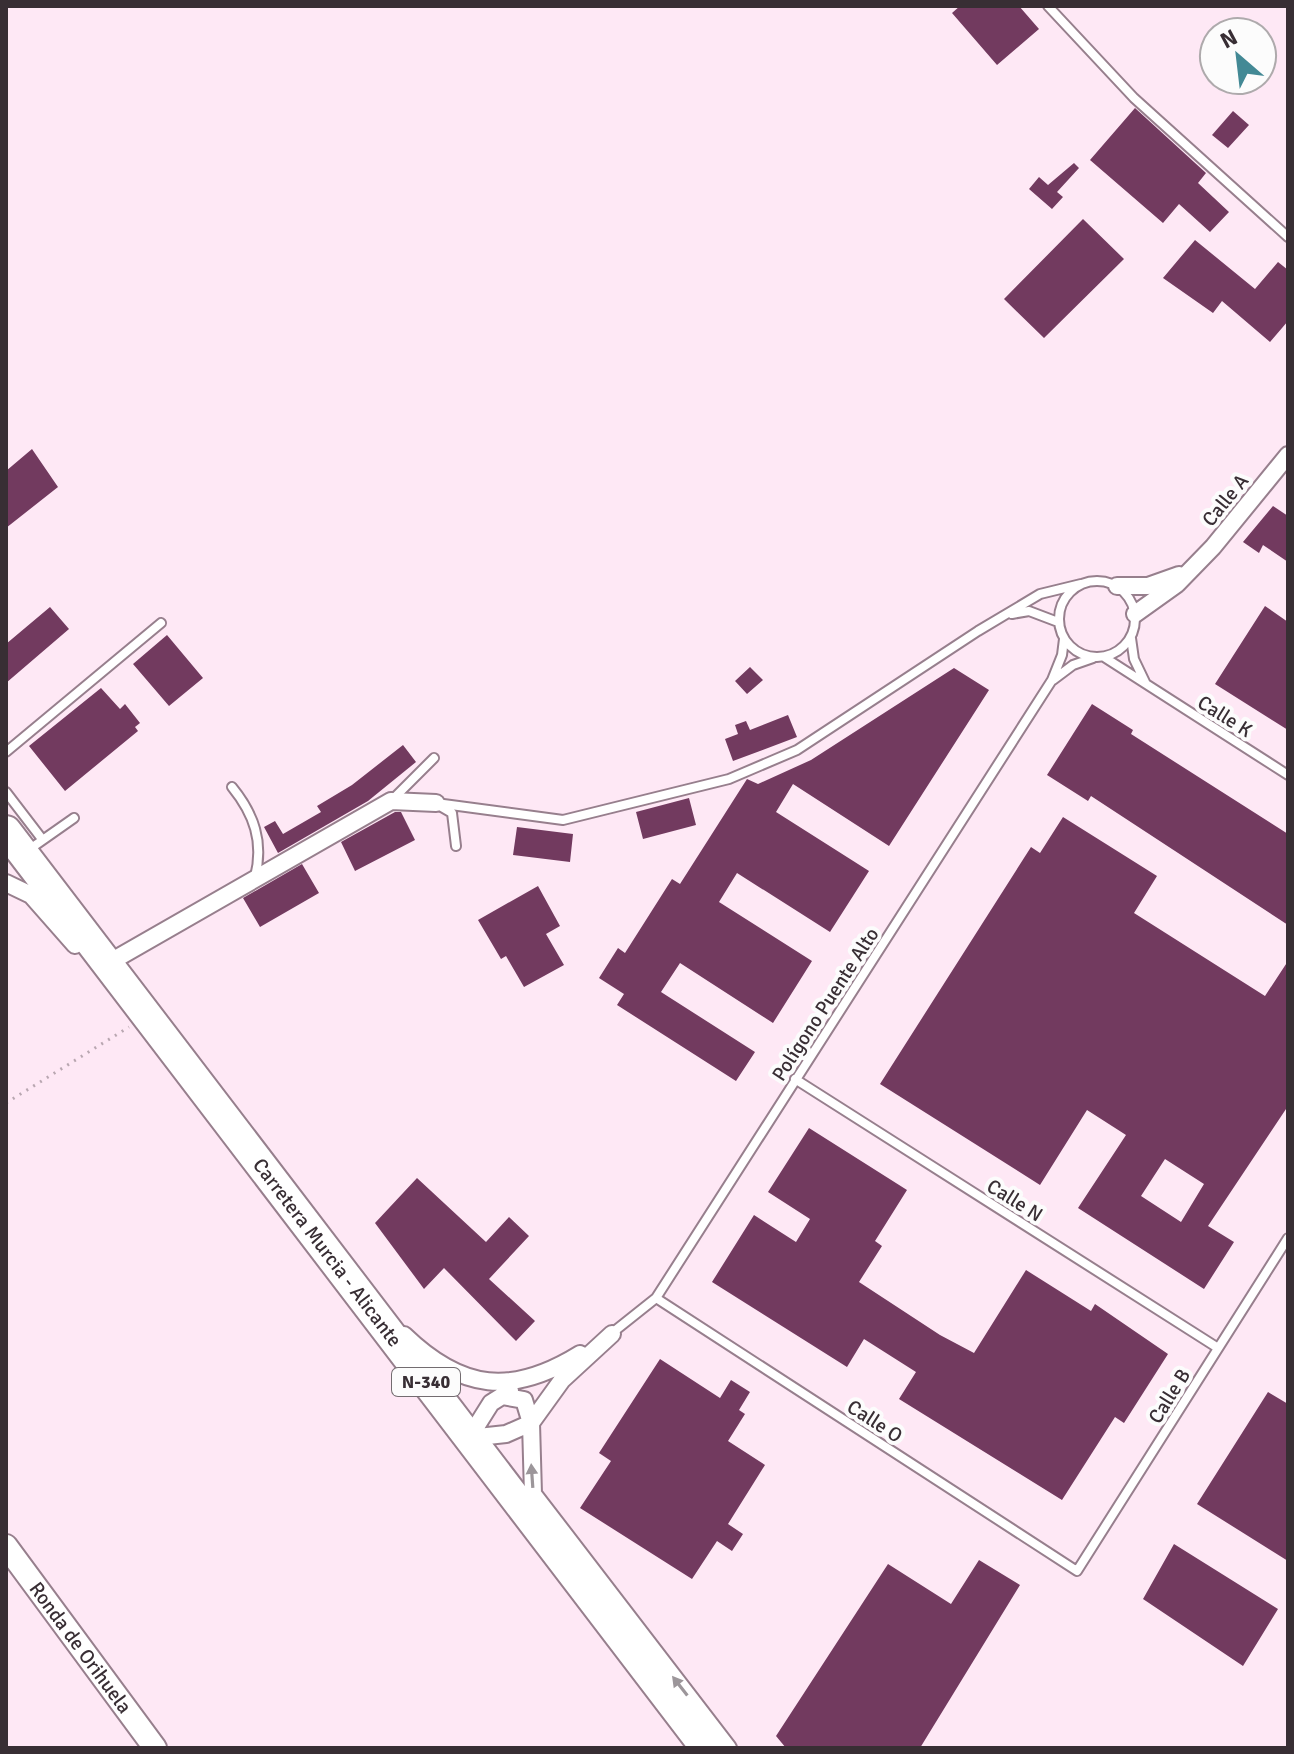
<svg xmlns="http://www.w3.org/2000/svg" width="1294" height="1754" viewBox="0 0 1294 1754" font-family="Signika,sans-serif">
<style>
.building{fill:#723a5f;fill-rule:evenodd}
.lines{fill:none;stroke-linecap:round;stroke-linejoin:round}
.lane-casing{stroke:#977f8d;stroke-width:12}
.street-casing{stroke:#977f8d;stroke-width:20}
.secondary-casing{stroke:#977f8d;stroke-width:26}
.highway-casing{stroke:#977f8d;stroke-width:34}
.path{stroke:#b9a7b1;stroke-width:3;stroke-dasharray:2 6;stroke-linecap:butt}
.lane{stroke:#fff;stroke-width:8}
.street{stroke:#fff;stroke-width:16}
.secondary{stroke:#fff;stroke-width:22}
.highway{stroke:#fff;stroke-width:30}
.oneway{fill:#9c969a}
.labels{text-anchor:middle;stroke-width:8;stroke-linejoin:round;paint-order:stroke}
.shield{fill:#fcfcfc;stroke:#736c70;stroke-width:2}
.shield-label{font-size:18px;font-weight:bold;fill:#382e34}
.street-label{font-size:20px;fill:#382e34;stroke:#fcfcfc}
</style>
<rect width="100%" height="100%" fill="#fee8f5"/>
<path class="building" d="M960,6h59l20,23 -42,36 -45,-52z
M1135,108l71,65 -8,10 31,29 -19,20 -31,-28 -16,19 -73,-63z
M1233,111l16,14 -21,23 -16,-13z
M1074,163l5,5 -22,24 6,5 -11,12 -23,-20 10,-12 9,8z
M1083,219l41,40 -80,79 -40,-39z
M1195,240l60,49 23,-27 10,8v51l-18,21 -48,-41 -9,12 -50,-35z
M32,449l26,38 -52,41v-57z
M1273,506l15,10v46l-25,-17 -4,8 -16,-11z
M1265,606l23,16v108l-73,-46z
M50,607l19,22 -63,54v-39z
M167,635l36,43 -34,28 -36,-42z
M750,667l13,13 -16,14 -12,-13z
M954,668l35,22 -100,156 -96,-62 -17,28 93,59 -39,61 -93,-59 -18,29 93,59 -39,62 -93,-60 -19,29 94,60 -19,29 -119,-76 7,-11 -25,-16 19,-30 7,5 47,-74 8,5 67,-105 11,5 53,-24z
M101,688l19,21 5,-5 15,19 -5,4 3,4 -73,60 -36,-45z
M1092,704l41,26 -2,4 157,100v91l-197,-129 -3,5 -41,-26z
M788,715l9,22 -64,24 -8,-22 13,-5 -3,-9 11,-4 4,9z
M403,745l13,17 -48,39 -90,52 -14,-26 11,-6 8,13 38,-22 -4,-6 35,-21z
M689,798l7,27 -53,14 -7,-27z
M395,812h6l14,28 -60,31 -14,-29z
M1063,817l94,59 -23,37 131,83 23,-35v145l-80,120 26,16 -30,47 -126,-81 48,-73 -39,-25 -47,75 -160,-101 151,-237 9,6zM1165,1159l39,25 -23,38 -40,-26z
M517,827l56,7 -3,28 -57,-7z
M302,864l17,29 -59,34 -17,-29z
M538,886l22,40 -14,8 18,31 -40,22 -18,-31 -5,3 -23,-39z
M809,1128l98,62 -32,51 7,5 -23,36 81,53 34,18 52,-83 65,41 4,-7 73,50 -44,69 -9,-6 -53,83 -163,-101 17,-27 -52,-33 -17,28 -135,-85 42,-67 42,27 14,-23 -42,-27z
M417,1178l69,64 23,-25 20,19 -40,43 46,42 -19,20 -72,-73 -20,21 -49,-66z
M660,1359l60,39 11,-18 19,12 -11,18 6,4 -17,27 37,24 -37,59 15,10 -11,17 -15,-10 -25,38 -112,-71 31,-47 -12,-8z
M1268,1392l20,12v157l-91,-57z
M1174,1544l104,65 -35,57 -100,-67z
M979,1560l41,25 -100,163h-134l-10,-12 112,-172 63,40z"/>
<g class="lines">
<defs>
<path id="lane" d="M1048,6l86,92 154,139
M1059 619a38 38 0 1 1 76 0a38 38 0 1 1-76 0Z
M1012,614l17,-3 29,11
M1131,638l3,21 11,23
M1104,657l184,118
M1053,680l20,-15 20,-7
M6,752l155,-129
M232,787c22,27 32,55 23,90
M6,792l36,47
M391,801l43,-43
M436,803l127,17 166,-41 68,-29 181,-119 62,-37 41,-10
M440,806l12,7 4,33
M27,851l47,-33
M795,1079l423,269
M656,1298l421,273 211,-333
M612,1333l44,-35 396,-618 10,-25 2,-16"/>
<path id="street" d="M1117,586h31l31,-11
M1135,614l42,-30 36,-37 75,-92
M6,883l25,12 44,50
M105,965l286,-164 45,2
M612,1334l-50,46 -31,43 2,71 195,254
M404,1335c58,56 108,61 176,19
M469,1438l37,-4 25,-11 -7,-23 -22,-4
M469,1438l22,-35 19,-12"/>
<g id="secondary">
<path id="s1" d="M6,1546l149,202"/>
</g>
<g id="highway">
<path id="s2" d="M6,831l700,917"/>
</g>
</defs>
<use href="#lane" class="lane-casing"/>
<use href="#street" class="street-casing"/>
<use href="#secondary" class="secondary-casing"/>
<use href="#highway" class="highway-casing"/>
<path class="path" d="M6,1103l123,-76"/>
<use href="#lane" class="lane"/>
<use href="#street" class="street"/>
<use href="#secondary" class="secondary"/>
<use href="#highway" class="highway"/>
</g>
<defs><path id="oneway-solid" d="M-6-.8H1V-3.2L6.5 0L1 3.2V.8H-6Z" transform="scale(2)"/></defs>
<g class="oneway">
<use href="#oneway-solid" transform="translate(532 1476) rotate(-94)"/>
<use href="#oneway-solid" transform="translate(680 1686) rotate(-128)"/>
</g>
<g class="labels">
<rect class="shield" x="392" y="1368" width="68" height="28" rx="6"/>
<g class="shield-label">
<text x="426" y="1388">N-340</text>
</g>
<g class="street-label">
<text transform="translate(1225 500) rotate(-51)" y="7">Calle A</text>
<text transform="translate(1225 716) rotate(32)" y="7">Calle K</text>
<text transform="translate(825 1004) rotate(-57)" y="7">Polígono Puente Alto</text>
<text transform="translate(1015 1200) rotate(32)" y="7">Calle N</text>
<text dy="7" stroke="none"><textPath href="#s2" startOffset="530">Carretera Murcia - Alicante</textPath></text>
<text transform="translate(1169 1396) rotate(-58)" y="7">Calle B</text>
<text transform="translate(875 1421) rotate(33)" y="7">Calle O</text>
<text dy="7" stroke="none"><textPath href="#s1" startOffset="126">Ronda de Orihuela</textPath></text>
</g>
</g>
<rect width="1294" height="1754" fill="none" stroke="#382e34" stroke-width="16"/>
<g transform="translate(1238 56) rotate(332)"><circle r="38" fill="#fcfcfc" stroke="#aeaaac" stroke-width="2"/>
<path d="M0-6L14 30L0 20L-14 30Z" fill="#438995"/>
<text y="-12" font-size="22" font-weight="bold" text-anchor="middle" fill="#382e34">N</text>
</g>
</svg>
